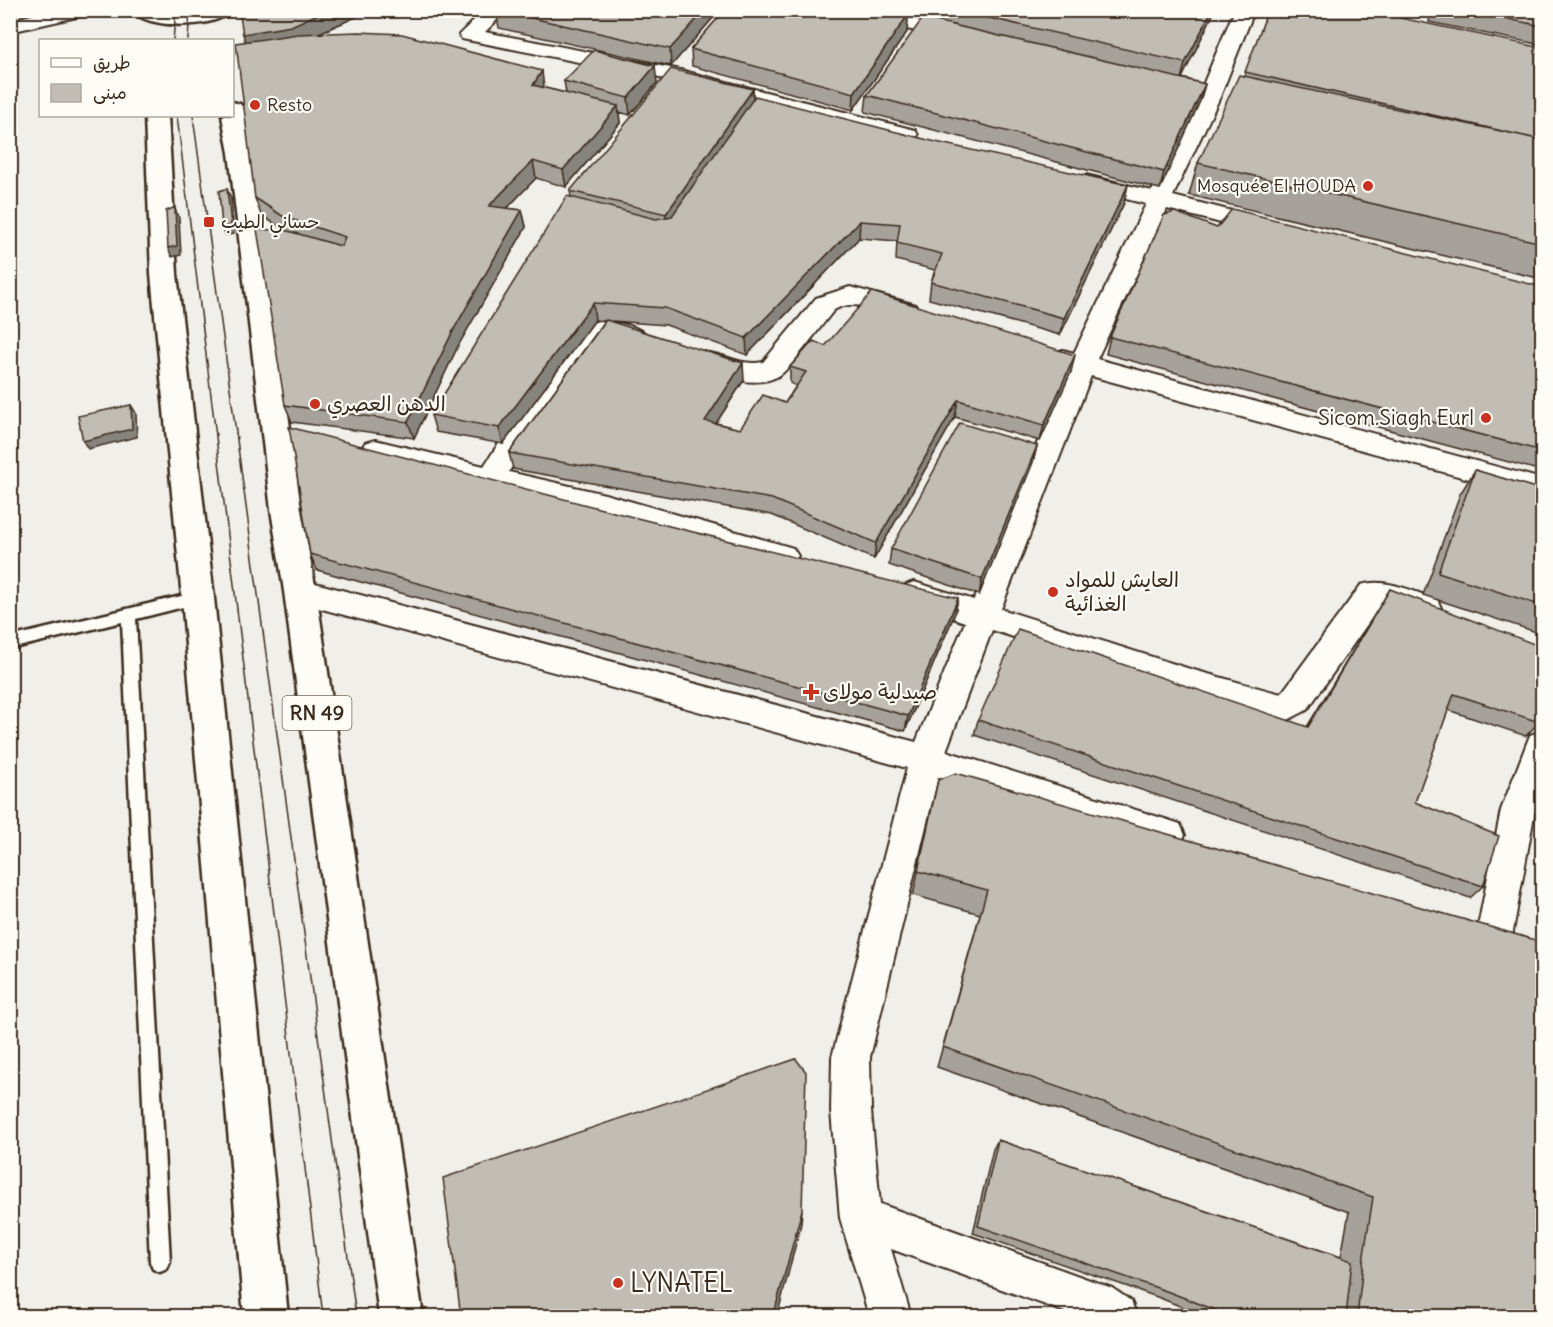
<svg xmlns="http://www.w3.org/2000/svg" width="1553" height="1327" viewBox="0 0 1553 1327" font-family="Delius,'Playpen Sans Arabic',sans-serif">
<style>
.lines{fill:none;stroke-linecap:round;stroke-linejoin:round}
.lane-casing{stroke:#3b2a1e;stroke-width:5}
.street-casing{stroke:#3b2a1e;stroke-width:4}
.primary-casing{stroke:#3b2a1e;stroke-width:5}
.lane{fill:#fdfcf7;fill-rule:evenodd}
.street{fill:#fdfcf7;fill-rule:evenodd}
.primary{fill:#fdfcf7;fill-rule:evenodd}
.tram{stroke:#3b2a1e;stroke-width:1.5}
.wall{fill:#a6a29b;stroke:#3b2a1e;stroke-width:1.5}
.shaded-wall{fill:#87847e;stroke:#3b2a1e;stroke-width:1.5}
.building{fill:#c1bcb4;stroke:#3b2a1e;stroke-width:1.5}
.poi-dot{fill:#c8321e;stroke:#fdfcf7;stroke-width:2}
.labels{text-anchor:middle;stroke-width:4.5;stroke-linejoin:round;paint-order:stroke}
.far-poi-label{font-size:18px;fill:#3b2a1e;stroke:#fdfcf7;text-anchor:start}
.shield{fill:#fdfcf7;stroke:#75695f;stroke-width:1.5}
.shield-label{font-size:20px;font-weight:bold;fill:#3b2a1e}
.poi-label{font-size:21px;fill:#3b2a1e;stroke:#fdfcf7;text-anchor:start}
.near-poi-label{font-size:26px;fill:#3b2a1e;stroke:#fdfcf7;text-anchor:start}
</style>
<rect width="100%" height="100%" fill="#f1efea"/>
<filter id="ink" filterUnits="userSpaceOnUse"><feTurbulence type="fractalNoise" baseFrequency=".0167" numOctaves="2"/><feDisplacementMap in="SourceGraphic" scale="12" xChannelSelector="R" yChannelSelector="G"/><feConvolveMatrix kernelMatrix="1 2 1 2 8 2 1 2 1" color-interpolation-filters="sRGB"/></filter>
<g filter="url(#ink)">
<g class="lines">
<defs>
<path id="lane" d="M198,592l5,2 2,4 -2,4 -67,17 34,643 -3,7 -7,3 -7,-3 -3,-7 -28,-640 -112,27v-12z"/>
<path id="street" d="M53,10h40l-3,4 -80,18v-12z
M484,10h23l-22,22 191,37 239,61 3,5 -3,5 -8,2 -232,-61 -213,-42 -3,-4z
M843,10h37l87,22 3,4 -3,4 -7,2 -114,-28z
M1236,10h21l-6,9 -31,78 -47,99 102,26 4,5 -4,5 -8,3 -100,-26 -70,150 445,120v20l-451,-123 -90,233 189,60 91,25 80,-109c25,-8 52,7 76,14l4,9 -4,9 -11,3 -46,-14 -73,104 -23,12 -94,-27 -198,-65 -46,121 222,69 12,4 5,11 -5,11 -12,4 -230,-73 -68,280 1,54 9,93 232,84 19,13 6,15h-61l-185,-67 20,67h-42l-29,-98 -9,-107 1,-54 75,-289 -607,-165 -11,-4 -4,-8 4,-8 11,-4 616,163 49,-120 -62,-20 -4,-8 4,-8 11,-4 60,18 93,-231 -13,-4 -4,-6 4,-6 9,-3 11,3 72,-149 -68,-17 -4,-5 4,-5 8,-2 66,16 46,-94 33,-79z
M850,287l66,18 4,6 -4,6c-28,8 -54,-24 -82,-7 -11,13 -43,58 -54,65 -26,16 -60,0 -86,-9l-4,-6 4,-6c23,-7 44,14 69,8l53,-64z
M599,321c15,0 44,5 52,19l-4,6 -9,3 -34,-10c-21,1 -81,110 -95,133l96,22 188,54 5,8 -5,8 -10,3 -178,-51 -230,-56 -10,-3 -4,-7 4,-7 10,-3 109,26 77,-119 23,-22z
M1542,731v58l-7,21 -23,127 -5,12 -13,5 -13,-5 -5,-12 25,-127 29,-75z"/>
<path id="primary" d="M132,10l49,3 50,-3c-12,19 -86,20 -99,0z
M232,102l8,2 4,5 9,44 48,357 15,81 107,725h-44l-95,-725 -13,-81 -42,-357 -7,-37h10z
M145,116h23l9,158 37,324 74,718h-44l-62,-718 -31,-324z"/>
</defs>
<use href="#lane" class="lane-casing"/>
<use href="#street" class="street-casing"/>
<use href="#primary" class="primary-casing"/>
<use href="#lane" class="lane"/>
<use href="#street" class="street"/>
<use href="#primary" class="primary"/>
<path class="tram" d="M173,40l3,-30
M188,40l2,-30
M177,116l146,1200
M193,116l163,1200"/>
</g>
<path class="wall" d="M496,10h224l-49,56 -172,-38z
M725,10h490l-33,68 23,6 -5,17 -40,88 -295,-77 2,-17 55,-75 -14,-3 -1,15 -54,78 -161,-44 -1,-17z
M1268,10l274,38v231l-353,-84 9,-32 46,-86z
M1368,10h41l-3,8z
M1431,10h111v35l-113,-23z
M365,13l-48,21 249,59 -2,-12 93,2 -27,32 -11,-3 1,11 -54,64 -30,-9 -29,30 15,2 4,17 -68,119 -44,92 -122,-16 -7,-17 1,-174 -25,-16 -6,-17 -10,-156z
M753,89v10l371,104 -64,132 -131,-36 2,-17 4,-12 -39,-10 1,-19 -38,-3 -112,117 -81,-30 -54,-4 132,59 -28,43 24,6 45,-26 11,-17 -6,-3v-16l35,-21 246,26 -31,69 -85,-24 -81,142 -102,-44 -259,-46 -4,-16 96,-132 -10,-1 -92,124 -67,-12 -5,-17 140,-218 -1,-6z
M1217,228l325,59v184l-436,-117 4,-17z
M1037,446l-4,16 -54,133 -90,-30 2,-16z
M1475,470l67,20v144l-119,-39 37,-101z
M310,554l648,44 -3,15 -50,118 -588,-161z
M1390,589l149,133 -13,14 -78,-26 -33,92 68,84 -13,12 -496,-163 4,-15 329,7z
M938,780l604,537h-335l-47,-19 -187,-65 20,-84 5,-9 343,117 8,-45 -412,-145 43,-153 -67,-19z"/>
<path class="shaded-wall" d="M327,10h40l-2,3 -69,30 -48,8 -5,-17z
M705,10h15l-49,56 -1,-17z
M1212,10h3l-34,70 4,-17z
M908,15l-1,17 -54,78 1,-17z
M655,66l2,17 -27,32 -2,-17z
M542,71l2,17 -11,-3z
M1205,84l-5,17 -40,88 4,-17z
M753,89v17l-85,125 -2,-17z
M618,106l2,17 -54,64 -3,-17z
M533,161l3,17 -43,45 -4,-17z
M1128,185l-4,18 -64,132 4,-17z
M227,189l4,9 3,36 -8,1 -4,-8z
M175,209l4,9 2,37 -9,2 -4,-9z
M522,210l4,17 -68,119 -44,92 -6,-16 46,-93z
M860,221l-1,17 -112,117 -1,-17z
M593,303l2,17 -92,124 -4,-16z
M1075,355l-4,17 -31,69 4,-16z
M743,363l1,17 -37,57 -2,-16z
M958,400l-3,17 -81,142 2,-16z
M131,405l5,8 1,24 -49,12 -5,-8z
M1037,446l-4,16 -54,133 3,-16z
M958,598l-3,15 -50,118 3,-15z
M802,1210l-1,14 -24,93h-9z"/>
<path class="building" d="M239,10h88l-36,16 -48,8z
M496,10h209l-35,39z
M725,10h160l23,5 -54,78 -163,-44z
M955,10h257l-27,53z
M1268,10h95l179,38v92l-297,-68z
M1464,10h78v16z
M923,18l282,66 -41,88 -297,-77z
M359,32l43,2 140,37 -9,14 85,21 -55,64 -30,-9 -44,45 33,4 -68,119 -46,93 -123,-17 -28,-176 31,2 53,15 4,-9 -61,-20 -29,-19 -19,-155 62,-9z
M594,50l61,16 -27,32 -64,-17z
M671,69l82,20 -87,125 -96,-23z
M1239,75l303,65v103l-344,-80z
M755,96l181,46 192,43 -64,133 -133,-36 11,-28 -45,-11 3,-19 -40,-3 -114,117 -81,-30 -72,-5 -94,125 -68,-13 136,-219 89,23 16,-3z
M225,189h2l4,36 -9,2 -3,-36z
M173,208l2,1 2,37 -9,2 -2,-37z
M1232,209l310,78v164l-432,-114 54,-122 11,-3 42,16z
M872,292l203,63 -31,70 -86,-25 -82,143 -104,-44 -263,-46 97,-133 137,43 -38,58 35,8 23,-34 22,8 21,-31 -16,-5 23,-26 12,5z
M131,405l1,24 -49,12 -5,-25z
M960,423l77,23 -55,133 -91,-30z
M289,427l336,88 333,83 -50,118 -598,-162z
M1475,470l67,20v116l-104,-34z
M1390,589l152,58v62l-3,13 -85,-28 -39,108 84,34 -16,50 -505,-166 40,-91 290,98z
M956,773l586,169v375h-185l7,-62 9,-58 -430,-150 44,-157 -69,-19 20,-91z
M796,1059l10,13 -4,138 -26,96 -8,11h-307l-18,-139z
M998,1140l354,121 -6,56h-129l1,-6 -49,-19 -191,-66z"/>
</g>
<g class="poi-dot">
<circle cx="255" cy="105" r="6"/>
<circle cx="1368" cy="186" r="6"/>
<rect x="203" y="216" width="12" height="12" rx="3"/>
<circle cx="315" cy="404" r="6"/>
<circle cx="1486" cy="418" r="6"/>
<circle cx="1053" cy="592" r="6"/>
<path d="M808 683h6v6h6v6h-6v6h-6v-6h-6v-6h6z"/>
<circle cx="618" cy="1283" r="6"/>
</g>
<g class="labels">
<g class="far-poi-label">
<text x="267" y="111">Resto</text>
<text x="1356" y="192" text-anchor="end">Mosquée El HOUDA</text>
<text x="221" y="228">حساني الطيب</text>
</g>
<rect class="shield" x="282.5" y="696" width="69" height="34" rx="4.5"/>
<g class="shield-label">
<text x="317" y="720">RN 49</text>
</g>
<g class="poi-label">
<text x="327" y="411">الدهن العصري</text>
<text x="1474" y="425" text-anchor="end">Sicom.Siagh Eurl</text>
<text x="1065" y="587">العايش للمواد<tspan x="1065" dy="24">الغذائية</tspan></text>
<text x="823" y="699">صيدلية مولاى</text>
</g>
<g class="near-poi-label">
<text x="630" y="1292">LYNATEL</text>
</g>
</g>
<rect width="1553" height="1327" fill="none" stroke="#fdfcf7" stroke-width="36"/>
<rect x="18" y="18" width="1517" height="1291" fill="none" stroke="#3b2a1e" stroke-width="2" filter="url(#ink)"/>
<rect x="39" y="39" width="195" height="78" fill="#fdfcf7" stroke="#afa8a0" stroke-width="1.5"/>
<rect x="51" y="58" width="30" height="9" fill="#fdfcf7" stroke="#afa8a0" stroke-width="1.5"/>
<text x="93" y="69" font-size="18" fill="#3b2a1e">طريق</text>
<rect x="51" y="84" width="30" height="18" fill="#c1bcb4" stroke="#afa8a0" stroke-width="1.5"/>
<text x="93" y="99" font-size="18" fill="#3b2a1e">مبنى</text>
</svg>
